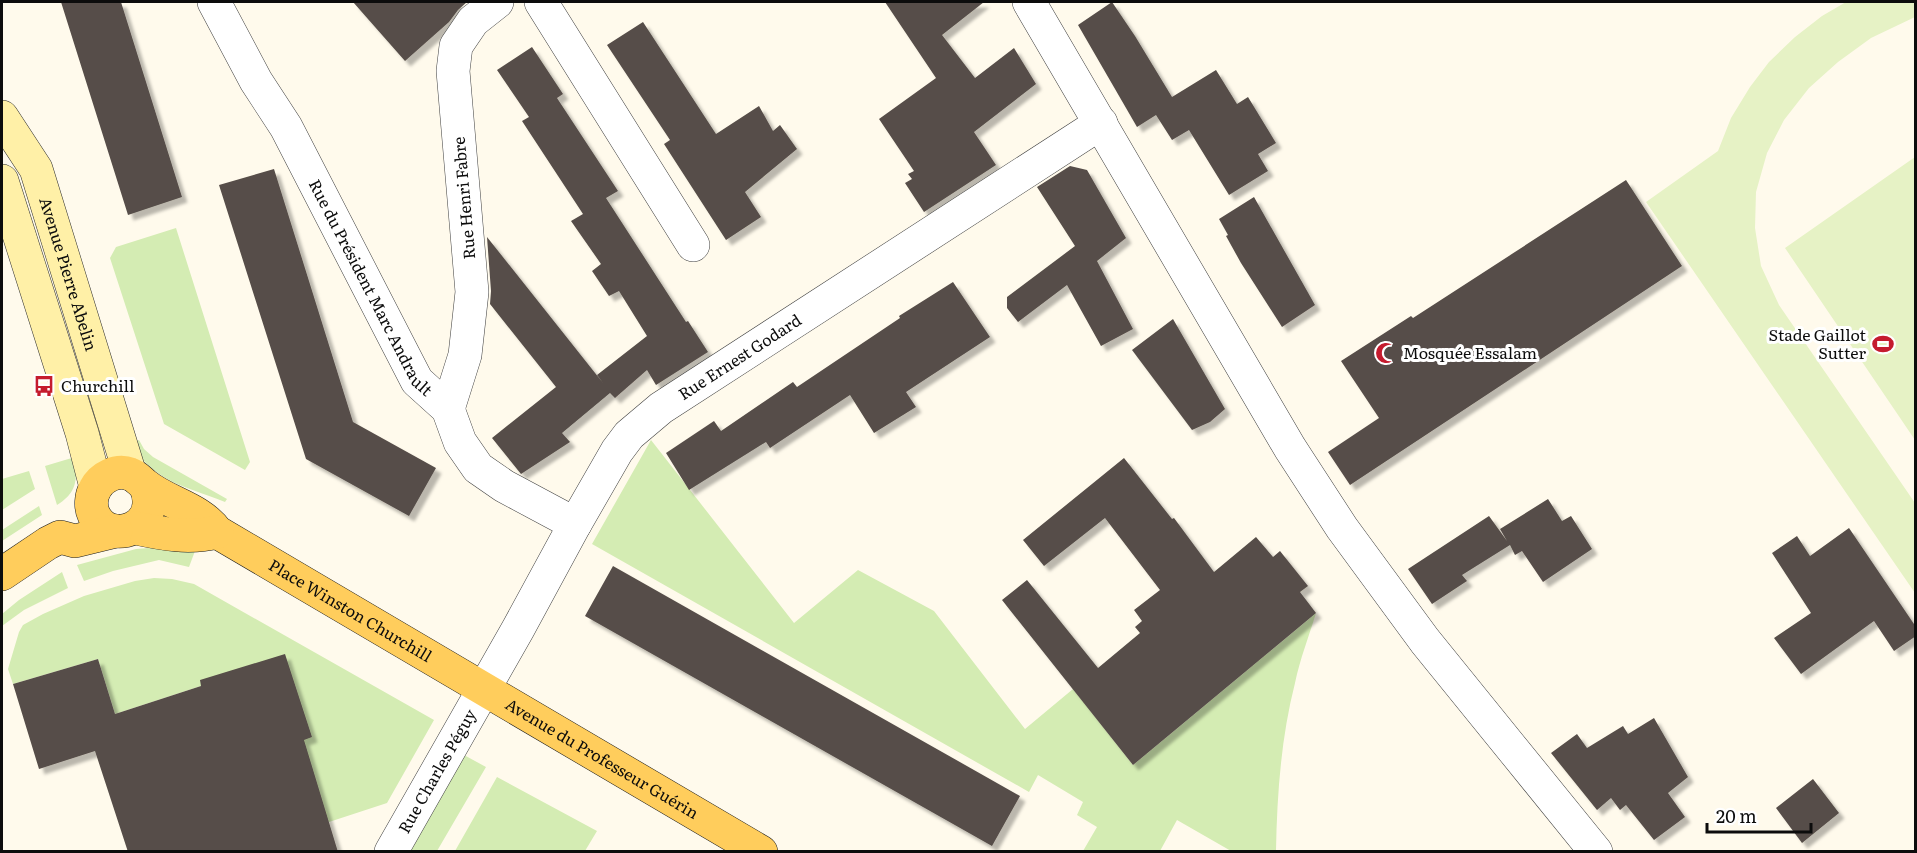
<svg xmlns="http://www.w3.org/2000/svg" width="1917" height="853" viewBox="0 0 1917 853" font-family="Literata,serif">
<style>
.green{fill:#d4ecb3}
.pitch{fill:#e6f2c5}
.building{fill:#564d48;filter:url(#shadow)}
.lines{fill:none;stroke-linecap:round;stroke-linejoin:round}
.minor-casing{stroke:#3f3f3f;stroke-width:34}
.secondary-casing{stroke:#2e2e2e;stroke-width:34}
.primary-casing{stroke:#1d1d1d;stroke-width:34}
.minor{stroke:#fff;stroke-width:33}
.secondary{stroke:#fff0a7;stroke-width:33}
.primary{stroke:#ffcd5c;stroke-width:33}
.labels{text-anchor:middle;stroke-width:6;stroke-linejoin:round;paint-order:stroke}
.street-label{font-size:16px;fill:#0c0c0c;stroke:#fff}
.poi-label{font-size:16px;fill:#0c0c0c;stroke:#fff;text-anchor:start}
</style>
<defs>
<filter id="shadow"><feDropShadow dx="5.5" dy="5.5" stdDeviation="1.5" flood-color="#0004"/></filter>
</defs>
<rect width="100%" height="100%" fill="#fffaec"/>
<path class="green" d="M176,228l74,234 -5,8 -81,-46 -54,-166 6,-11z
M139,440l5,9 9,8 74,42 -2,3c-45,-18 -64,-17 -96,-58z
M651,440l143,183 64,-53 76,41 91,118 48,-40 60,76 183,-152c-7,23 -16,46 -21,70 -14,55 -18,112 -19,168h-45l-54,-31 -17,31h-77l14,-24 -20,-12 6,-13 -45,-27 -9,17 -437,-248z
M75,457c2,22 3,35 -18,48l-12,-39z
M29,471l6,18 -33,21v-31z
M39,506l3,9 -40,26v-11z
M174,546l21,5 -6,16 -30,-7 -46,11 -29,10 -7,-16 59,-16z
M62,572l6,16 -44,22 -22,16v-12l17,-14z
M154,578l18,1 22,5 240,136 -47,83 -58,19 -128,-136 -86,28 -17,-55 -85,25 -5,-15 11,-37 4,-7 20,-11 41,-18 51,-15z
M464,755l22,12 -49,84 -27,1z
M497,777l100,54 -12,20h-130z"/>
<path class="pitch" d="M1846,2h69v15l-44,21 -33,24 -29,26 -25,32 -17,33 -11,39 -1,36 6,38 18,39 136,198v90l-269,-391 72,-51 13,-33 19,-31 19,-25 26,-25 27,-21z
M1915,157v283l-130,-192z"/>
<path class="building" d="M61,2h60l61,195 -54,18z
M353,2h114l-9,8 -9,12 -44,39z
M885,2h99l-42,33 33,43 39,-30 22,36 -62,48 22,33 -72,47 -19,-29 7,-4 -4,-5 6,-3 -35,-52 57,-41z
M1112,2l23,34 37,61 44,-27 21,34 11,-7 28,46 -18,11 10,17 -39,24 -40,-65 -17,10 -16,-25 -19,12 -59,-102z
M643,22l73,112 43,-28 14,25 7,-6 17,24 -52,43 16,25 -35,23 -62,-96 6,-4 -63,-95z
M532,47l31,47 -6,4 61,93 -12,7 80,124 2,-1 20,31 -52,33 -9,-15 -32,28 -5,-5 -48,40 8,9 -49,32 -29,-36 64,-51 -66,-83 1,-13 -4,-54 116,146 -6,-8 50,-39 -28,-45 -10,5 -17,-25 9,-7 -30,-43 12,-7 -61,-93 7,-4 -32,-47z
M1070,166l17,4 39,68 -29,23 36,68 -32,17 -34,-61 -49,37 -11,-14v-11l68,-51 -38,-59z
M274,169l79,253 83,46 -27,48 -103,-57 -87,-274z
M1626,180l56,86 -332,219 -22,-33 51,-34 -38,-57 70,-45 2,2z
M1254,197l61,108 -33,22 -41,-64 -15,-27 2,-1 -9,-16z
M953,282l37,55 -84,55 10,15 -42,26 -24,-38 -80,53 -4,-6 -77,48 -23,-37 48,-32 7,10 72,-49 4,5 103,-69 -1,-2z
M1173,319l52,90 -15,13 -18,8 -60,-80z
M1124,458l48,61 2,-1 40,54 42,-35 17,20 7,-6 28,35 -8,6 16,21 -183,152 -131,-165 25,-20 71,88 42,-35 -5,-6 7,-6 -8,-11 26,-20 -55,-72 -61,48 -21,-26z
M1548,499l14,22 9,-5 21,33 -49,33 -21,-31 -7,4 -5,-10 -48,30 5,6 -35,23 -24,-35 81,-53 18,25 -7,-12z
M1849,528l67,99v9l-22,15 -20,-30 -73,53 -27,-36 37,-25 -39,-60 25,-17 13,20z
M613,566l407,230 -28,50 -407,-230z
M285,654l27,83 -8,3 34,112h-210l-33,-101 -56,18 -26,-85 85,-25 17,55 86,-28 -1,-6z
M1654,718l34,59 -20,16 17,24 -31,23 -28,-35 -6,5 -9,-12 -14,12 -46,-57 26,-19 10,14 36,-22 5,8z
M1813,779l26,34 -37,30 -26,-35z"/>
<g class="lines">
<defs>
<g id="minor">
<path id="s1" d="M214,2l42,79 30,46 131,254 31,28 12,33 18,26 26,18 71,38"/>
<path d="M541,2l152,243"/>
<path d="M1029,2l261,446 52,80 83,113 171,211"/>
<path d="M448,409l17,-54 7,-63 -19,-221 3,-25 17,-25 24,-19"/>
<path id="s2" d="M391,852l127,-223 57,-105 42,-73 12,-16 32,-27 440,-285"/>
</g>
<g id="secondary">
<path id="s3" d="M2,117l34,52 94,305"/>
<path d="M2,181l80,252 14,54"/>
</g>
<g id="primary">
<path id="s4" d="M145,485c19,42 -35,63 -51,30 -4,-8 -3,-19 1,-26 6,-12 22,-20 35,-15 6,2 10,7 15,11 22,18 55,23 72,47l544,320"/>
<path d="M135,528c28,6 54,11 82,4"/>
<path d="M2,574l46,-31 12,-6 15,4 41,-10"/>
</g>
</defs>
<use href="#minor" class="minor-casing"/>
<use href="#secondary" class="secondary-casing"/>
<use href="#primary" class="primary-casing"/>
<use href="#minor" class="minor"/>
<use href="#secondary" class="secondary"/>
<use href="#primary" class="primary"/>
</g>
<defs>
<symbol id="stadium-bare" viewBox="-9 -9 18 18"><path d="M0-5a6.5 5 0 1 0 0 10a6.5 5 0 1 0 0-10ZM-3.5-1.8h7v3.6h-7Z" fill="#c51b2e" stroke="#fff" stroke-width="2.5" paint-order="stroke"/></symbol>
<symbol id="mosque-bare" viewBox="-9 -9 18 18"><path d="M3.5-4.9A6 6 0 1 0 3.5 4.9A5 5 0 1 1 3.5-4.9Z" fill="#c51b2e" stroke="#fff" stroke-width="2.5" paint-order="stroke"/></symbol>
<symbol id="bus-bare" viewBox="-9 -9 18 18"><path d="M-5-6H5V4H4V6H2V4H-2V6H-4V4H-5ZM-3.5-4V0h7V-4ZM-3.5 1.2v1.5H-2V1.2ZM2 1.2v1.5H3.5V1.2Z" fill="#c51b2e" stroke="#fff" stroke-width="2.5" paint-order="stroke"/></symbol>
</defs>
<g fill-rule="evenodd">
<use href="#stadium-bare" x="1868" y="329" width="30" height="30"/>
<use href="#mosque-bare" x="1371" y="338" width="30" height="30"/>
<use href="#bus-bare" x="29" y="371" width="30" height="30"/>
</g>
<g class="labels">
<g class="street-label">
<text transform="translate(464 198) rotate(-95)" y="6">Rue Henri Fabre</text>
<text dy="6" stroke="none"><textPath href="#s3" startOffset="172">Avenue Pierre Abelin</textPath></text>
<text dy="6" stroke="none"><textPath href="#s1" startOffset="326">Rue du Président Marc Andrault</textPath></text>
<text dy="6" stroke="none"><textPath href="#s2" startOffset="616">Rue Ernest Godard</textPath></text>
<text dy="6" stroke="none"><textPath href="#s4" startOffset="424">Place Winston Churchill</textPath></text>
<text dy="6" stroke="none"><textPath href="#s4" startOffset="716">Avenue du Professeur Guérin</textPath></text>
<text dy="6" stroke="none"><textPath href="#s2" startOffset="93">Rue Charles Péguy</textPath></text>
</g>
<g class="poi-label">
<text x="1866" y="341" text-anchor="end">Stade Gaillot<tspan x="1866" dy="18">Sutter</tspan></text>
<text x="1403" y="359">Mosquée Essalam</text>
<text x="61" y="392">Churchill</text>
</g>
</g>
<rect width="1917" height="853" fill="none" stroke="#0c0c0c" stroke-width="6"/>
<path d="M1707 823v9h104v-9" fill="none" stroke="#0c0c0c" stroke-width="3"/>
<text x="1716" y="823" font-size="18" fill="#0c0c0c" stroke="#ffffff" stroke-width="4.5" paint-order="stroke">20 m</text>
</svg>
